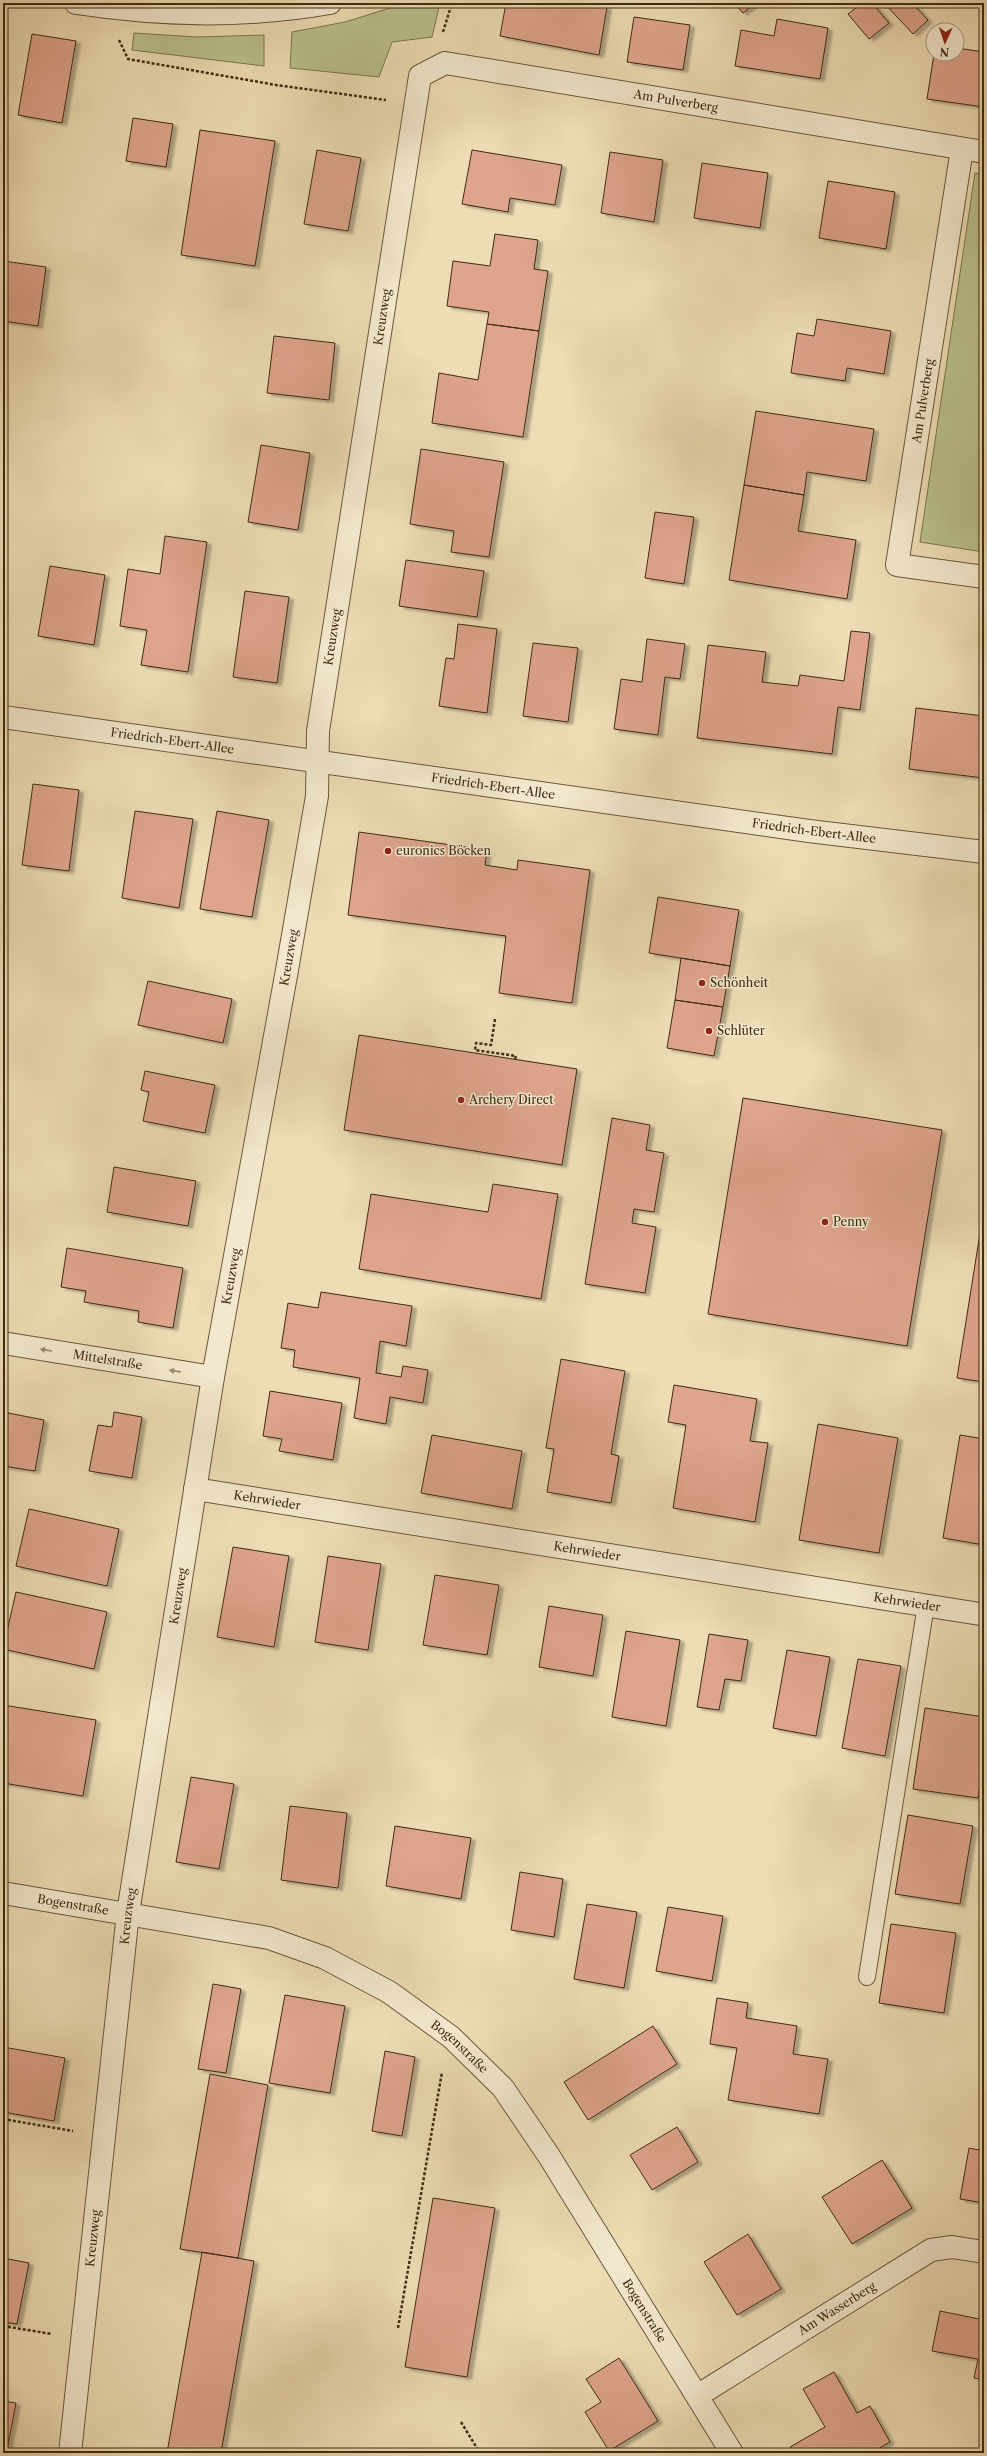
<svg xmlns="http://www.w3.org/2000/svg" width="987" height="2456" viewBox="0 0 987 2456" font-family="'Libre Caslon Text',serif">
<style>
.green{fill:#b9c08c;stroke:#7c7650}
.building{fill:#dea48c;stroke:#3e2c13;filter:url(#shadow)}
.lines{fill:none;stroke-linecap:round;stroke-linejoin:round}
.service-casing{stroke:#6a583b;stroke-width:18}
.minor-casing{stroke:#6a583b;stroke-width:24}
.tertiary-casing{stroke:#6a583b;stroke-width:24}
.path{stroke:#3e2c13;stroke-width:2.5;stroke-dasharray:3 2;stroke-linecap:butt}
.service{stroke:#f3e8ce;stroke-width:16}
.minor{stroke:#f3e8ce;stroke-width:22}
.tertiary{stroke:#f3e8ce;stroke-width:22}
.oneway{fill:#988a70}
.poi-dot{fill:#8f2418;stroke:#f3e8ce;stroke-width:1.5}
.labels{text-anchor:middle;stroke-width:3;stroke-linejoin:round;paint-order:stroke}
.street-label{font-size:12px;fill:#3e2c13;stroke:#f3e8ce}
.poi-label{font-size:12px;fill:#3e2c13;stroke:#f3e8ce;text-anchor:start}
</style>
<defs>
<filter id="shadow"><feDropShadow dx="4.5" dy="2.5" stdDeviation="1" flood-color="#0004"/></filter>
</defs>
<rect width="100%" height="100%" fill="#eddcb4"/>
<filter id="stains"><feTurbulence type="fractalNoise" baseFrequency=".005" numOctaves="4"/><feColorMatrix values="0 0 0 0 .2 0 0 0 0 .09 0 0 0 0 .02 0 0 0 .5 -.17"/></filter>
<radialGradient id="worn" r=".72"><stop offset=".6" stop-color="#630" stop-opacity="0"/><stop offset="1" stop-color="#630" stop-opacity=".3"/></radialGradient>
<path class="green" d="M406,3h34l-8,34 -40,5 -13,35 -89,-9 2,-36 53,-10z
M134,33l63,4 67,-2v31l-132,-16z
M975,173l9,1v378l-64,-10z"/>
<path class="building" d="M506,3h80l21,4 -8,48 -99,-19z
M734,3h21l-12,10z
M862,3h10l17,20 -20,16 -21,-25z
M884,3h28l16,17 -15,14z
M634,17l56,8 -7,45 -56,-8z
M777,19l51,9 -8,51 -85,-13 6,-36 33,6z
M32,34l44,7 -14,82 -44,-8z
M957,48l27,4v55l-57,-8 7,-45h23z
M133,118l40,6 -7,43 -40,-6z
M200,130l75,11 -20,125 -74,-11z
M317,150l44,8 -13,73 -44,-7z
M472,150l90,15 -7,40 -45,-7 -2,14 -46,-8z
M610,152l53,8 -9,62 -53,-9z
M702,163l66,10 -8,55 -66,-10z
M828,181l67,11 -9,57 -67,-11z
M495,234l43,6 -4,29 14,2 -9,60 -52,-7 2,-12 -42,-6 6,-45 37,5z
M3,261l43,6 -8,59 -35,-5z
M817,319l74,12 -7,43 -37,-6 -2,13 -54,-8 6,-40 17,3z
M487,324l52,7 -16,106 -91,-14 7,-50 39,7z
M274,336l61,7 -6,57 -62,-7z
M756,411l118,18 -8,52 -59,-9 -3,23 -60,-10z
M261,445l49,8 -12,77 -50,-8z
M421,449l83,13 -15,95 -38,-5 3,-21 -44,-7z
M744,485l60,10 -6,36 58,9 -9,59 -118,-19z
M655,512l39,5 -10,67 -39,-6z
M165,536l42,6 -19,130 -47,-7 6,-35 -27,-4 8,-57 32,5z
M406,560l78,11 -7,46 -78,-11z
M50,566l55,9 -11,70 -56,-9z
M245,591l44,6 -12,86 -44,-6z
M458,624l39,5 -10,84 -48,-7 7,-48 8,1z
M851,631l19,2 -10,77 -22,-3 -6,47 -135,-16 11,-93 58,7 -4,30 36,4 2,-11 44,6z
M647,639l38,5 -5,35 -15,-2 -7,58 -44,-6 7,-50 21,3z
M533,643l45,5 -10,74 -45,-6z
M916,708l68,8v62l-75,-9z
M33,784l46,6 -10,81 -47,-6z
M135,811l58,8 -14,89 -57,-10z
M217,811l52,9 -17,97 -52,-8z
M359,832l128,18 -2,15 32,5 1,-10 72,10 -18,133 -73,-10 7,-57 -158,-21z
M658,897l81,13 -9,56 -81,-13z
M681,958l49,8 -7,41 -48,-7z
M148,981l84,18 -9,44 -85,-18z
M675,1000l48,7 -9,49 -47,-8z
M359,1035l218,34 -15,96 -218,-35z
M145,1071l70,14 -10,48 -62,-12 6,-29 -8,-2z
M743,1098l199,32 -35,216 -199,-32z
M612,1118l38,7 -4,25 18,3 -10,59 -20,-3 -2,14 24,4 -11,66 -60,-9z
M114,1167l82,14 -8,45 -81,-14z
M493,1184l65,10 -17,105 -182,-30 12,-75 117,18z
M984,1208v174l-27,-4z
M67,1248l116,20 -10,60 -35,-6 1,-11 -55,-9 2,-11 -25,-4z
M321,1292l91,14 -6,40 -26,-5 -4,32 25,4 2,-11 25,4 -5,33 -33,-6 -4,27 -32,-6 6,-40 -67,-11 2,-17 -14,-2 7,-45 30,5z
M561,1359l64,12 -14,83 8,2 -8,47 -64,-11 7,-43 -8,-1z
M674,1385l83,14 -7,42 18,2 -13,79 -82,-14 13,-83 -18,-3z
M270,1391l72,12 -9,57 -54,-9 3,-12 -19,-3z
M3,1412l41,8 -9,51 -32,-5z
M114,1412l28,5 -10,61 -43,-7 9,-46 14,2z
M818,1424l80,14 -19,115 -80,-13z
M432,1435l90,16 -10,58 -91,-16z
M960,1435l24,4v106l-41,-7z
M29,1509l90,20 -12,57 -91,-20z
M233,1547l56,9 -15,91 -57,-10z
M328,1556l53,8 -13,86 -53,-8z
M435,1575l64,10 -12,70 -64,-10z
M16,1592l91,20 -13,57 -91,-20z
M549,1606l54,9 -10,61 -54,-9z
M626,1631l54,9 -14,86 -54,-9z
M709,1634l39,6 -7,41 -16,-2 -6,31 -22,-3z
M787,1650l43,7 -14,79 -43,-8z
M858,1659l43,7 -16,90 -43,-8z
M3,1705l93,15 -13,76 -80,-13z
M925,1708l59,9v44l-6,37 -65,-9z
M191,1777l43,7 -15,85 -43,-7z
M290,1806l57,7 -9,75 -57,-8z
M908,1815l65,11 -13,78 -65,-10z
M395,1826l76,12 -10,61 -75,-13z
M520,1872l43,7 -9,58 -43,-7z
M587,1904l50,8 -13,76 -50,-9z
M668,1907l55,9 -11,65 -56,-10z
M891,1924l65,9 -12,80 -65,-10z
M213,1984l28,5 -15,84 -28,-4z
M285,1995l60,11 -15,87 -61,-10z
M717,1998l31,5 -2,15 51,8 -4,28 35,5 -9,55 -91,-14 9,-52 -27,-4z
M653,2026l24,38 -89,56 -24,-38z
M3,2047l62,11 -11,63 -51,-9z
M385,2051l30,6 -13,79 -30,-5z
M210,2074l58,11 -30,173 -58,-9z
M677,2127l21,35 -46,28 -22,-35z
M969,2148l15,3v52l-24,-4z
M882,2160l30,48 -60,36 -30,-47z
M433,2198l62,10 -28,169 -62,-10z
M748,2234l33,55 -44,26 -33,-53z
M202,2252l52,9 -33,192h-54z
M3,2258l26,5 -12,61 -14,-2z
M940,2311l44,9v60l-10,-2 4,-19 -46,-8z
M619,2358l39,63 -49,30 -24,-39 16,-10 -15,-23z
M834,2372l23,41 13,-7 20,36 -19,11h-78l-3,-6 35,-20 -22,-38z
M3,2401l13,2 -9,47 9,1v2h-13z"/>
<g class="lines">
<defs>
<path id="service" d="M867,1977l59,-372"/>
<g id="minor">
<path d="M76,3c85,13 169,15 254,0"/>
<path d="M962,149l-65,416 87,12"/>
<path id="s1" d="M3,1343l210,34"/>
<path id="s2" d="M195,1489l785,125"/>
<path id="s3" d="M3,1893l266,45 56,20 64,34 62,45 52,51 46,68 183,297"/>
<path id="s4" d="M697,2396l234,-146 21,-3 32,5"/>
<path id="s5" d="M70,2453l58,-540 85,-536 74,-407 30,-174 1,-65 102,-655 25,-13 539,89"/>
</g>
<g id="tertiary">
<path id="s6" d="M3,717l806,114 175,21"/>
</g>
</defs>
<use href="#service" class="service-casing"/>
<use href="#minor" class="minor-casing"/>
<use href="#tertiary" class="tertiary-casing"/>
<path class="path" d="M443,32l9,-29
M119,40l9,19 148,26 110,15
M495,1019l-4,26 -15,-2 -1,7 41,6 -1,3
M3,2119l70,12
M3,2326l49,8
M398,2328l44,-256
M461,2422l19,31"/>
<use href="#service" class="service"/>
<use href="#minor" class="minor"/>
<use href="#tertiary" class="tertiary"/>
</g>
<defs><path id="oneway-solid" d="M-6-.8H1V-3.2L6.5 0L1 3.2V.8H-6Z"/></defs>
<g class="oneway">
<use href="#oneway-solid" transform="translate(46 1350) rotate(-171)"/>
<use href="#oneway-solid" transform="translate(175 1371) rotate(-171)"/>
</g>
<g class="poi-dot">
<circle cx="388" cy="851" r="4"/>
<circle cx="702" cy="983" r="4"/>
<circle cx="709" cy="1031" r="4"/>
<circle cx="461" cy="1100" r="4"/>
<circle cx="825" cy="1222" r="4"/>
</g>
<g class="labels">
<g class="street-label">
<text dy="4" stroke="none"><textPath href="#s5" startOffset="2666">Am Pulverberg</textPath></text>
<text dy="4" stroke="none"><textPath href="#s5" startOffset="2160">Kreuzweg</textPath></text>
<text transform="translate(923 401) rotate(-81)" y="4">Am Pulverberg</text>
<text dy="4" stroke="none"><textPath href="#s5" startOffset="1836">Kreuzweg</textPath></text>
<text dy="4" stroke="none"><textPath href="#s6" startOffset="171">Friedrich-Ebert-Allee</textPath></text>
<text dy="4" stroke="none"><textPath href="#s6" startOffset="495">Friedrich-Ebert-Allee</textPath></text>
<text dy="4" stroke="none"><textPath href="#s6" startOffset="819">Friedrich-Ebert-Allee</textPath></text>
<text dy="4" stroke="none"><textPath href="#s5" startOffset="1512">Kreuzweg</textPath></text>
<text dy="4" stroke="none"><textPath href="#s5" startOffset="1188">Kreuzweg</textPath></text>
<text dy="4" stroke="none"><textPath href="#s1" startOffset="106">Mittelstraße</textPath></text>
<text dy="4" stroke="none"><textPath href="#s2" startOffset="73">Kehrwieder</textPath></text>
<text dy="4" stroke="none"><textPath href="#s2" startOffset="397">Kehrwieder</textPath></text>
<text dy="4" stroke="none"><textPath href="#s5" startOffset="864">Kreuzweg</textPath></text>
<text dy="4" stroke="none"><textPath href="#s2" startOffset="721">Kehrwieder</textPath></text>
<text dy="4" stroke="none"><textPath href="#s3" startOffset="71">Bogenstraße</textPath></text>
<text dy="4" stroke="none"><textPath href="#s5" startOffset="540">Kreuzweg</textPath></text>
<text dy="4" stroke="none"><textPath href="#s3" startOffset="491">Bogenstraße</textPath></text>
<text dy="4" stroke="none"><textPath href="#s5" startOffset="216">Kreuzweg</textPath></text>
<text dy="4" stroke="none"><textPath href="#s4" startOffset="165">Am Wasserberg</textPath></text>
<text dy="4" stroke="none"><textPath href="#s3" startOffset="815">Bogenstraße</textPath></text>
</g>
<g class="poi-label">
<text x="396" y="855">euronics Böcken</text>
<text x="710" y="987">Schönheit</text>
<text x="717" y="1035">Schlüter</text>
<text x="469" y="1104">Archery Direct</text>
<text x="833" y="1226">Penny</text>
</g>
</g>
<rect width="987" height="2456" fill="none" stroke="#eddcb4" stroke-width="16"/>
<rect x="4" y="4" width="979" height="2448" fill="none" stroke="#3e2c13" stroke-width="2"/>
<rect x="8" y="8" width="971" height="2440" fill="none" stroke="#3e2c13"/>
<g transform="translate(945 42) rotate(183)"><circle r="19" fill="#f3e8ce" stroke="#ab9d83"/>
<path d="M0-3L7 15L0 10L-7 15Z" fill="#8f2418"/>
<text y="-6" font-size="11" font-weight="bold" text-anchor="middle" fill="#3e2c13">N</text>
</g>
<rect width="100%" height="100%" filter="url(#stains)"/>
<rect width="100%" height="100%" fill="url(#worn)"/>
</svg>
